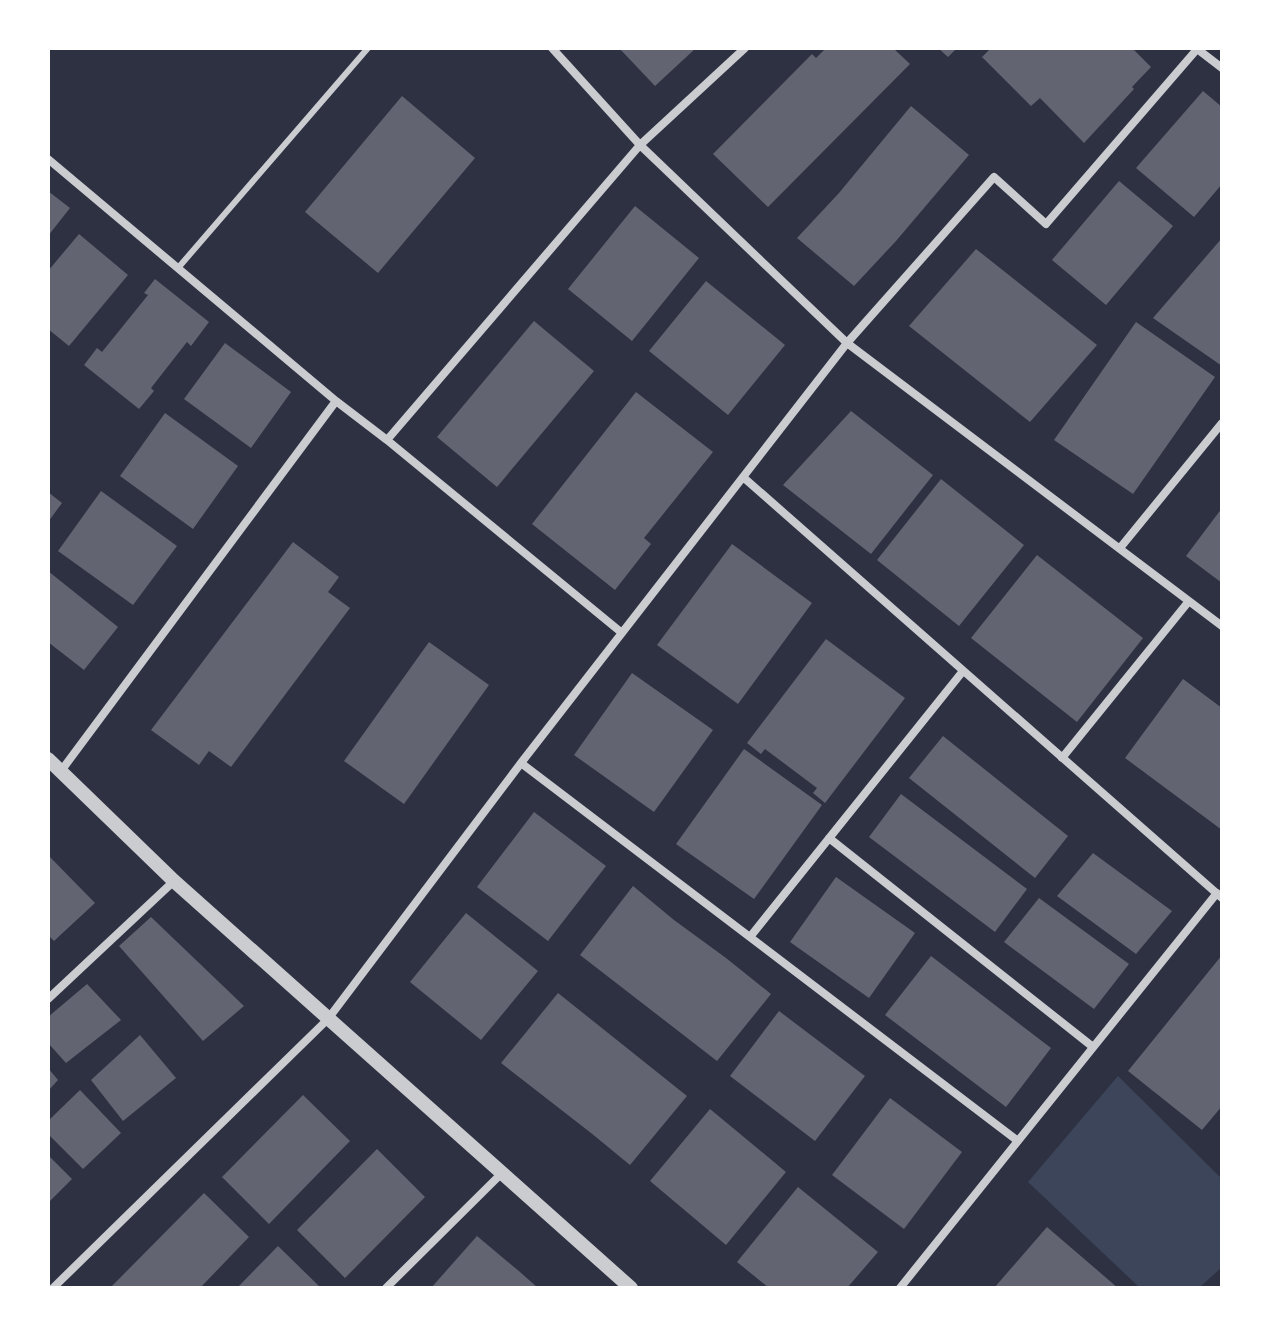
<svg xmlns="http://www.w3.org/2000/svg" width="1270" height="1336" viewBox="0 0 1270 1336" font-family="Arial,sans-serif">
<style>
.green{fill:#3c4559}
.building{fill:#626471}
.lines{fill:none;stroke-linecap:round;stroke-linejoin:round}
.service{stroke:#caccd0;stroke-width:6}
.minor{stroke:#caccd0;stroke-width:8}
.tertiary{stroke:#caccd0;stroke-width:14}
</style>
<rect width="100%" height="100%" fill="#2d3142"/>
<path class="green" d="M1118,1076l104,103v88l-23,21h-59l-112,-106z"/>
<path class="building" d="M619,48h77l-41,38z
M826,48h67l17,16 -142,143 -55,-53 99,-100 4,4z
M938,48h19l-9,9z
M991,48h141l19,19 -19,20 2,2 -50,54 -44,-45 -9,8 -49,-49z
M1203,91l19,16v77l-28,33 -58,-49z
M402,96l73,62 -97,115 -73,-61z
M911,106l58,49 -73,86 -42,45 -57,-48 42,-45z
M1119,181l54,45 -67,79 -54,-45z
M48,191l22,17 -22,28z
M635,206l64,52 -67,83 -64,-52z
M79,234l49,41 -59,71 -21,-17v-58z
M1222,238v128l-69,-48z
M976,249l121,96 -67,77 -121,-96z
M155,279l54,43 -18,24 -4,-4 -36,46 3,3 -15,18 -55,-44 13,-17 5,4 46,-57 -4,-2z
M706,281l79,64 -57,70 -79,-64z
M534,321l60,50 -97,116 -60,-50z
M1136,322l79,55 -82,117 -79,-54z
M225,343l66,49 -40,56 -67,-49z
M636,392l77,60 -69,86 7,6 -36,46 -83,-66z
M851,411l82,64 -62,79 -88,-69z
M165,413l73,53 -45,63 -73,-53z
M941,479l83,66 -65,81 -82,-66z
M101,491l76,55 -44,59 -75,-54z
M48,492l14,11 -14,19z
M1222,508v75l-36,-27z
M293,542l46,35 -11,15 22,16 -119,159 -22,-16 -10,14 -48,-35z
M732,544l80,59 -74,101 -81,-59z
M1037,555l106,83 -66,84 -106,-84z
M48,571l70,56 -34,43 -36,-28z
M826,639l79,59 -80,105 -12,-10 4,-5 -52,-39 -4,5 -14,-11z
M429,642l60,43 -85,119 -60,-43z
M632,673l81,57 -59,82 -80,-57z
M1183,679l39,29v122l-97,-72z
M943,736l125,100 -33,42 -126,-100z
M744,749l78,56 -68,94 -78,-55z
M901,794l126,95 -32,43 -126,-95z
M534,812l72,54 -58,75 -71,-54z
M1093,853l79,58 -36,43 -79,-58z
M48,855l47,48 -41,38 -6,-6z
M836,877l79,56 -46,65 -79,-56z
M633,886l41,34 52,38 45,36 -54,67 -137,-106z
M1039,898l90,66 -35,45 -90,-67z
M466,913l72,58 -57,69 -71,-58z
M151,917l93,89 -41,35 -84,-95z
M1222,955v151l-20,24 -74,-59z
M931,956l120,92 -45,59 -121,-92z
M87,984l34,36 -55,43 -18,-20v-26z
M558,993l129,103 -57,69 -39,-32 -90,-70z
M779,1011l86,65 -50,65 -85,-65z
M140,1035l36,43 -53,43 -32,-41z
M48,1068l10,12 -10,11z
M80,1090l41,43 -38,36 -35,-35v-13z
M303,1095l47,46 -81,83 -47,-47z
M890,1098l72,54 -58,77 -72,-54z
M710,1109l76,63 -60,73 -76,-64z
M377,1149l48,48 -80,81 -48,-48z
M48,1155l24,24 -24,24z
M798,1187l80,65 -31,36h-78l-32,-26z
M204,1193l45,44 -49,51h-90z
M1047,1227l71,61h-124z
M477,1236l43,36 18,16h-107z
M278,1246l43,42h-84z"/>
<g class="lines">
<path class="service" d="M178,268l190,-220"/>
<path class="minor" d="M552,48l88,97 207,198 375,283
M1196,48l26,20
M48,159l288,242 51,39 235,193
M387,440l253,-295 105,-97
M743,477l479,421
M1120,548l102,-125
M1062,758l127,-157
M521,763l497,378
M61,771l275,-370
M829,838l264,209
M750,937l213,-266
M48,999l126,-118
M53,1288l275,-269 193,-256 326,-420 147,-166 52,47 152,-176
M386,1288l117,-116
M900,1288l317,-395"/>
<path class="tertiary" d="M48,759l126,122 457,407"/>
</g>
<rect width="1270" height="1336" fill="none" stroke="#ffffff" stroke-width="100"/>
</svg>
